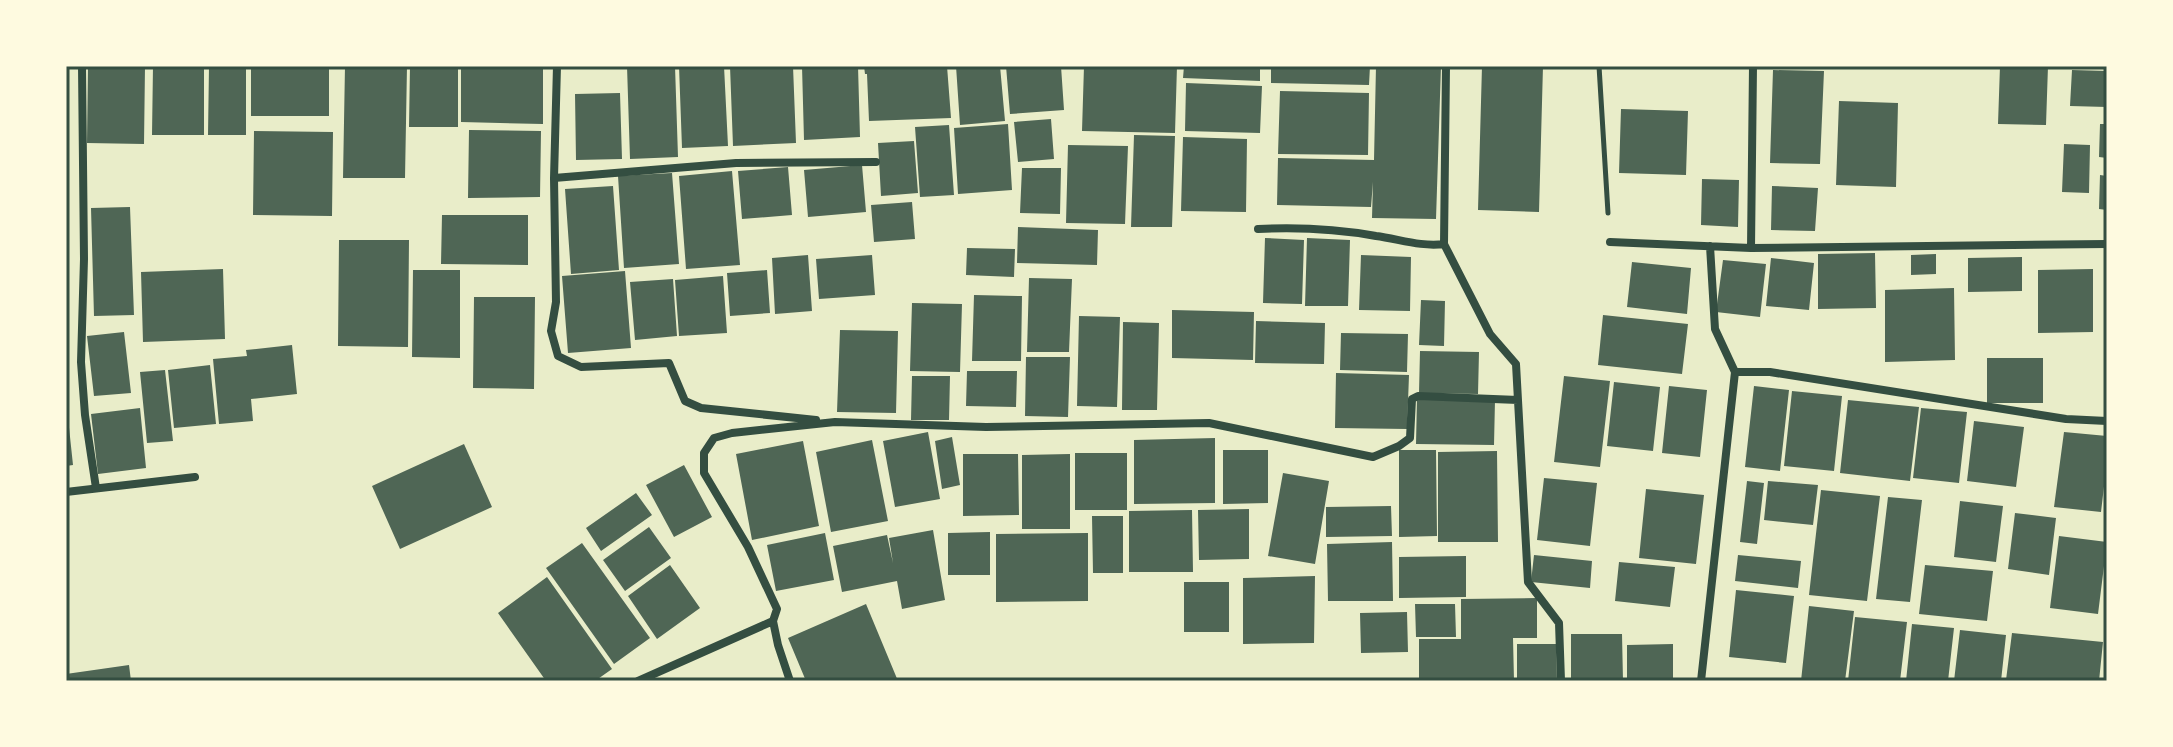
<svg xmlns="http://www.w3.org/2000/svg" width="2173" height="747" viewBox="0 0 2173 747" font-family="'PT Sans',sans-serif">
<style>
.building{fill:#4f6655}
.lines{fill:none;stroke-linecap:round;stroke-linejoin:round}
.path{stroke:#344e41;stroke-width:5}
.minor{stroke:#344e41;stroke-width:8}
.neatline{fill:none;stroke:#344e41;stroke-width:3}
</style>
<rect width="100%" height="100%" fill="#e9edc9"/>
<path class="building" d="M88,66h57l-1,78 -57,-1z
M153,66h51v69h-52z
M209,66h37v69h-38z
M251,66h78v50h-78z
M345,66h62l-2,112h-62z
M410,66h48v61h-49z
M461,66h82v58l-82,-2z
M627,66h48l3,91 -48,2z
M679,66h45l4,80 -46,2z
M730,66h63l3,77 -63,3z
M802,66h56l2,71 -56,3z
M864,66h83l4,52 -82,3 -2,-47h-2z
M956,66h44l5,55 -45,4z
M1006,66h55l3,44 -54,4z
M1084,66h93l-2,67 -93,-2z
M1184,66h76v15l-77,-3z
M1271,66h99l-1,19 -98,-2z
M1376,66h65l-5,153 -64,-1 1,-36 -2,25 -94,-2 1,-47 96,2z
M1482,66h61l-4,146 -61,-2z
M2000,66h48l-2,59 -48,-1z
M1773,70l51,1 -4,93 -50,-1z
M2072,70l35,1v36l-37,-1z
M1186,83l76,3 -2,47 -75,-2z
M1280,91l89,2 -1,62 -90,-1z
M620,93l2,66 -46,1 -1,-66z
M1839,101l59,2 -2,84 -60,-2z
M1621,109l67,2 -2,64 -67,-2z
M1051,119l3,40 -36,3 -4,-40z
M1008,124l4,66 -54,4 -4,-66z
M2100,124h7v34l-8,-1z
M949,125l5,70 -34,2 -5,-70z
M469,130l72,1 -1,66 -72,1z
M254,131l79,1 -1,84 -79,-1z
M1134,135l41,1 -3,91h-41z
M1183,137l64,2 -1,73 -65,-1z
M914,141l4,52 -37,3 -3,-53z
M2064,144l26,1 -1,48 -27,-1z
M1068,145l60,1 -3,78 -59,-1z
M862,165l4,47 -58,5 -4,-47z
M788,167l4,48 -50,4 -4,-48z
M1022,168h39l-1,46 -40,-1z
M732,171l8,94 -54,4 -7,-93z
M672,173l7,91 -55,4 -6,-92z
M2100,175l7,1v34l-8,-1z
M1702,179l37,1 -1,47 -37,-2z
M613,186l6,84 -48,4 -6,-85z
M1772,186l46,2 -3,43 -44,-1z
M912,202l3,37 -41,3 -3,-37z
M130,207l4,108 -40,1 -3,-108z
M442,215h86v50l-87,-1z
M1018,227l80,3 -1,35 -80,-2z
M1265,238l39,2 -2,64 -39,-1z
M1307,238l43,2 -2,66h-43z
M339,240h70l-1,107 -70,-1z
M967,248l48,1 -1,28 -48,-2z
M1875,253l1,55 -58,1v-55z
M1936,254v20l-25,1v-20z
M808,255l4,56 -37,3 -3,-56z
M872,255l3,40 -56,4 -3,-40z
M1361,255l50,2 -1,54 -51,-1z
M2022,257v34l-54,1v-34z
M1771,258l43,5 -5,47 -43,-4z
M1723,260l43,4 -6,53 -44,-5z
M1632,262l59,6 -4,46 -60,-7z
M223,269l2,70 -82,3 -2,-70z
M2093,269v63l-55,1v-63z
M413,270h47v88l-48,-1z
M767,270l3,43 -40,3 -3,-43z
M625,271l6,77 -63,5 -6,-77z
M723,276l4,57 -48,3 -4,-56z
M1029,278l43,1 -3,73h-42z
M673,279l4,57 -42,4 -5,-58z
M1954,288l1,72 -70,2v-72z
M974,295l48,1 -1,65h-49z
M474,297h61l-1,92 -61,-1z
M1421,300l24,1 -1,45 -25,-1z
M912,303l50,1 -2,68 -50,-1z
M1172,310l82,2 -1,48 -81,-2z
M1603,315l85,9 -6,50 -84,-9z
M1079,316l41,1 -3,90 -40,-1z
M1256,321l69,2 -1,41 -69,-1z
M1123,322l36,1 -2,87h-35z
M840,330l58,1 -2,82 -59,-1z
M124,332l7,61 -37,3 -7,-60z
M1341,333l67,1 -1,38 -67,-2z
M292,345l5,49 -46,5 2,22 -34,3 -6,-65 34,-3 -1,-6z
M1420,351l59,1 -1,42 -59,-1z
M1026,357h44l-2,60 -43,-1z
M1987,358h56v45h-56z
M210,365l6,59 -42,4 -6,-58z
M165,370l8,71 -26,2 -7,-71z
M967,371h50l-1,36 -50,-1z
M1336,373l73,2 -2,54 -72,-1z
M912,376h38l-1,44h-38z
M1564,376l46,5 -10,86 -46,-5z
M1614,382l46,5 -7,64 -46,-5z
M1669,386l38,4 -7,67 -38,-4z
M1754,386l35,4 -9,81 -35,-4z
M1792,391l50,5 -8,75 -50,-5z
M1417,398l78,2 -1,45 -78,-1z
M1848,400l71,7 -9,74 -70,-8z
M140,408l6,60 -48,6 -7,-60z
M1921,408l46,4 -8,71 -46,-5z
M66,418h2l5,47 -7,1z
M1974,421l50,6 -8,60 -49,-6z
M928,432l12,67 -45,8 -12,-66z
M2064,432l43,4v25l-6,51 -47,-5z
M952,437l8,48 -18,4 -7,-48z
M1215,438v65l-81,1v-64z
M872,440l16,81 -57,11 -15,-80z
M803,441l16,85 -67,14 -16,-86z
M464,444l28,63 -92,42 -28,-63z
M1223,450h45v53l-45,1z
M1399,450h37l1,86 -38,1z
M1497,451l1,91h-60v-90z
M1075,453h52v57h-52z
M963,454h55l1,61 -56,1z
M1070,454v75h-48v-74z
M684,465l28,52 -38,20 -28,-52z
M1283,473l46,8 -14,83 -47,-8z
M1544,478l53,5 -7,63 -53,-6z
M1747,481l17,2 -7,61 -17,-2z
M1768,481l50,4 -5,40 -49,-5z
M1646,489l58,6 -8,69 -57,-6z
M1821,490l59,6 -13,105 -58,-6z
M636,493l16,22 -51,36 -15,-23z
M1888,497l34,3 -12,102 -34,-3z
M1960,501l43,5 -7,56 -42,-5z
M1391,506l1,30 -66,1v-30z
M1249,509v50l-50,1 -1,-50z
M1192,510l1,62h-64v-61z
M2015,513l41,5 -7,57 -41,-6z
M1092,516h31v57h-30z
M649,527l22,31 -46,33 -22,-31z
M933,530l12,70 -43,9 -5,-28 -55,11 -9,-46 54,-11 6,28 -4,-25z
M990,532v43h-42v-42z
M825,533l9,47 -58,11 -9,-46z
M1088,533v68l-92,1v-68z
M2059,536l48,6 -9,72 -48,-6z
M1392,542l1,59h-65l-1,-57z
M582,543l68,95 -36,26 -68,-96z
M1534,555l58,6 -2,27 -59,-6z
M1738,555l63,6 -3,27 -63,-7z
M1466,556v41l-67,1v-41z
M1619,562l56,5 -5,40 -55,-6z
M670,565l30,43 -43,31 -29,-43z
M1925,565l68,6 -6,50 -68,-7z
M1315,576l-1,67 -71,1v-66z
M547,577l65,92 -17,12h-49l-48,-68z
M1184,582h45v50h-45z
M1736,590l58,6 -8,67 -57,-6z
M1537,598v40h-24l1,43h-95v-42h42v-40z
M866,604l32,77h-92l-18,-43z
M1415,604h40l1,33h-40z
M1809,606l45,5 -9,70h-44z
M1407,612l1,40 -47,1 -1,-40z
M1855,617l52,5 -7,59h-52z
M1912,624l42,4 -6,53h-42z
M1960,630l46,5 -5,46h-47z
M2012,633l91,9 -4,39 -93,-1z
M1571,634h51l1,47h-52z
M1517,644h39l1,37h-40z
M1673,644v37h-46v-36z
M129,665l2,16h-65v-7z"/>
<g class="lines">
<path class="path" d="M1599,66l9,147"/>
<path class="minor" d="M82,66l2,193 -3,103 4,53 11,73
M557,66l-3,112 2,124 -5,29 7,25 23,11 88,-4 16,38 16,7 115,12
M1446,66l-2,178 46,90 26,30 12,218 31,41 2,58
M554,178l182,-15 140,-1
M1258,229c40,-2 79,0 118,7 23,3 45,11 68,8
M1610,242l141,6 356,-4
M1710,246l5,83 20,43
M1751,248l2,-182
M66,492l129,-15
M638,681l135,-60
M790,681l-12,-36 -5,-24 4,-12 -29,-62 -44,-74v-20l10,-15 18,-5 103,-11 151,5 223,-4 164,34 26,-11 11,-8 2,-39 6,-3 100,4
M1701,681l34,-309h35l296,47 41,2"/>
</g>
<rect width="2173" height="747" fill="none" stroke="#fefae0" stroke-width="136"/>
<rect x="68" y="68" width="2037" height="611" class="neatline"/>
</svg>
